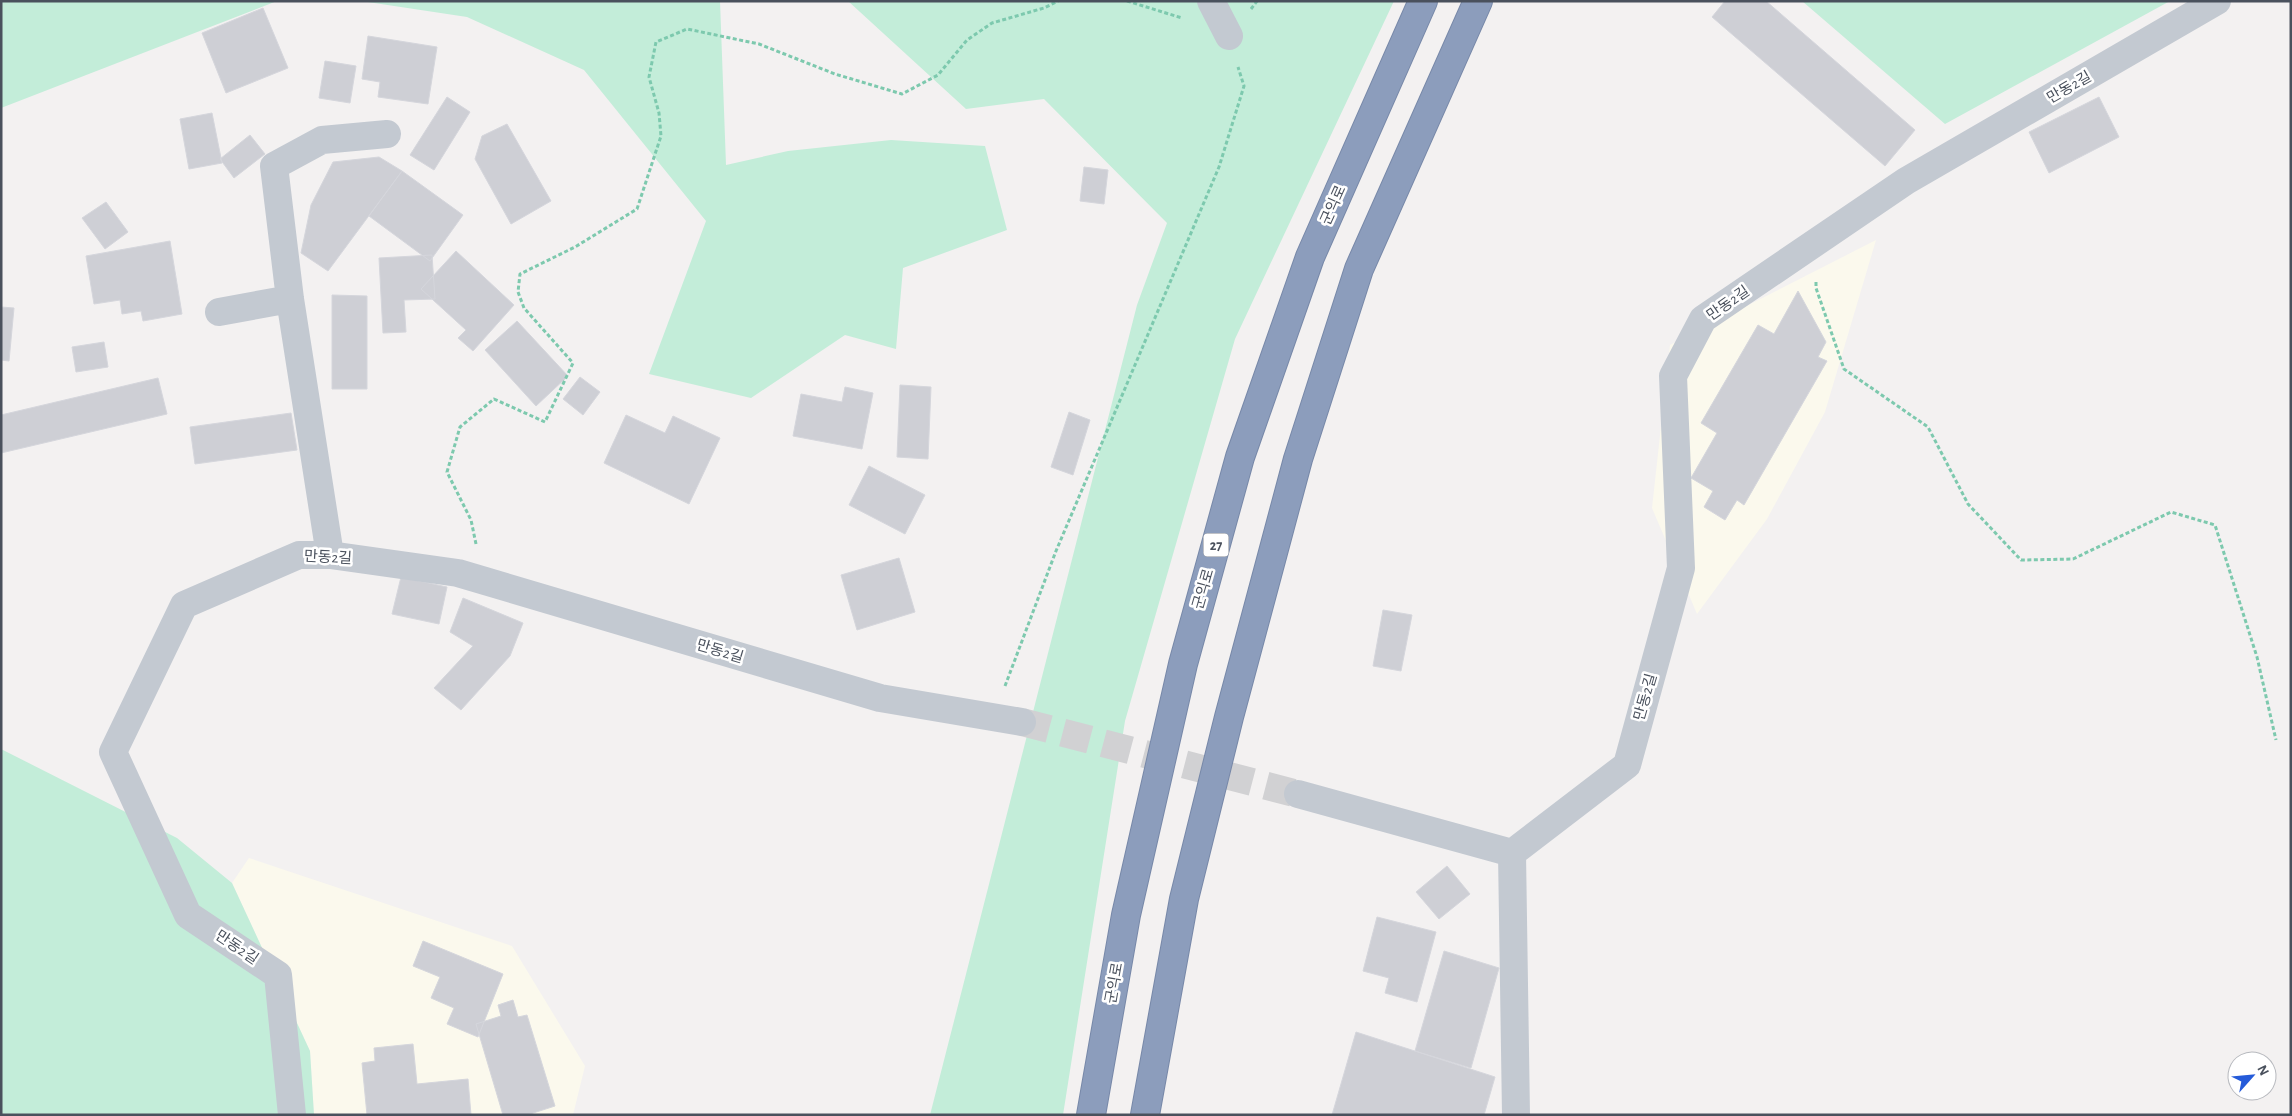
<svg xmlns="http://www.w3.org/2000/svg" width="2292" height="1116" viewBox="0 0 2292 1116" font-family="'Alegreya Sans','Noto Sans KR',sans-serif">
<style>
.commercial{fill:#fbf9ed}
.green{fill:#c3edd9}
.building{fill:#cecfd5;stroke:#d5d6dc}
.lines{fill:none;stroke-linecap:round;stroke-linejoin:round}
.minor-tunnel{stroke:#d1d1d3;stroke-width:28;stroke-dasharray:28 14;stroke-linecap:butt}
.highway-casing{stroke:#7788a8;stroke-width:30}
.path{stroke:#7dc9ae;stroke-width:3;stroke-dasharray:4 2.5;stroke-linecap:butt}
.minor{stroke:#c3c9d1;stroke-width:28}
.highway{stroke:#8c9dbc;stroke-width:28}
.labels{text-anchor:middle;stroke-width:5;stroke-linejoin:round;paint-order:stroke}
.shield{fill:#fff;stroke:#80858e;stroke-width:1}
.shield-label{font-size:14px;font-weight:bold;fill:#4a515d}
.street-label{font-size:15px;fill:#4a515d;stroke:#fff}
</style>
<rect width="100%" height="100%" fill="#f3f1f1"/>
<path class="commercial" d="M1876,240l-51,172 -58,107 -70,95 -45,-106 18,-163z
M249,858l263,88 73,120 -12,49h-259l-4,-64 -78,-168z"/>
<path class="green" d="M1,1h276l-276,107z
M361,1h359l6,164 62,-14 103,-11 94,6 22,84 -104,38 -7,81 -51,-14 -94,63 -102,-24 57,-153 -122,-151 -117,-53z
M848,1h546l-159,338 -110,382 -62,394h-133l207,-810 30,-82 -123,-124 -78,10z
M1802,1h368l-225,123z
M1,749l176,89 55,45 78,168 4,64h-313z"/>
<path class="building" d="M1725,1h41l149,129 -30,36 -173,-149z
M263,8l25,60 -62,25 -24,-60z
M368,36l69,11 -9,57 -50,-7 2,-15 -18,-3z
M325,61l31,5 -6,37 -31,-5z
M447,97l23,15 -36,58 -24,-15z
M2099,97l20,40 -70,36 -20,-41z
M212,113l10,50 -33,6 -9,-50z
M507,124l44,77 -40,23 -36,-65 7,-23z
M250,135l15,19 -31,24 -14,-19z
M379,157l23,14 -74,100 -27,-18 10,-48 22,-43z
M1084,167l24,3 -4,34 -24,-3z
M402,171l61,44 -33,46 -61,-45z
M106,202l22,30 -23,17 -23,-31z
M170,241l12,73 -39,7 -2,-10 -19,3 -2,-14 -26,4 -8,-48z
M456,251l58,54 -41,46 -15,-13 8,-8 -45,-41z
M432,255l3,44 -31,1 2,32 -23,1 -4,-75z
M1798,291l28,51 -8,15 9,4 -83,144 -7,-5 -12,20 -21,-13 9,-16 -22,-13 26,-45 -16,-10 57,-98 16,9z
M332,295l35,1v93h-35z
M1,307l13,1 -5,53 -8,-1z
M517,321l51,55 -32,30 -51,-56z
M104,342l4,25 -32,5 -4,-25z
M580,377l20,15 -17,23 -20,-16z
M158,378l9,36 -166,39v-38z
M900,385l31,2 -3,72 -31,-2z
M845,387l28,6 -11,56 -69,-13 8,-42 41,8z
M1069,412l21,8 -17,55 -22,-8z
M291,413l6,37 -102,14 -5,-37z
M626,415l39,18 8,-17 47,22 -31,66 -85,-41z
M869,466l56,29 -20,39 -56,-29z
M899,558l16,54 -58,18 -16,-55z
M401,577l46,10 -8,37 -47,-10z
M463,598l60,25 -13,33 -49,54 -27,-22 39,-42 -23,-14z
M1383,610l29,5 -11,56 -28,-5z
M1447,866l23,28 -31,25 -23,-27z
M1377,917l59,15 -19,70 -32,-9 4,-15 -26,-7z
M423,941l80,33 -25,63 -31,-13 7,-16 -23,-10 9,-21 -27,-11z
M1444,951l55,17 -28,100 -56,-17z
M513,1000l5,17 9,-2 28,91 -28,9h-24l-27,-91 25,-8 -3,-11z
M1356,1032l139,45 -11,38h-152z
M413,1044l4,40 51,-5 3,36h-104l-5,-52 13,-2 -1,-13z"/>
<g class="lines">
<path class="minor-tunnel" d="M1022,722l276,72"/>
<defs>
<path id="highway" d="M1091,1115l35,-200 57,-251 57,-207 70,-200 113,-256
M1145,1115l39,-216 45,-182 69,-258 61,-190 119,-268"/>
</defs>
<use href="#highway" class="highway-casing"/>
<path class="path" d="M1127,1l55,17
M1251,9l6,-8
M1816,282v6l28,81 84,58 40,77 53,56 52,-1 98,-47 44,13 42,132 19,83
M476,544l-5,-24 -24,-48 13,-45 34,-28 51,23 28,-59 -49,-55 -6,-16 2,-18 55,-27 62,-38 24,-73 -2,-23 -10,-36 7,-35 31,-13 72,15 76,30 67,20 36,-19 29,-35 25,-17 52,-15 14,-7
M1005,686l51,-135 163,-384 25,-81 -6,-19"/>
<path class="minor" d="M1211,1l18,35
M219,312l71,-13
M330,555l-40,-256 -16,-133 48,-26 65,-6
M1298,794l214,59 4,262
M1512,853l115,-88 54,-197 -8,-192 30,-57 203,-138 311,-180
M292,1115l-14,-140 -90,-60 -75,-163 71,-147 115,-50h31l128,18 422,125 142,24"/>
<use href="#highway" class="highway"/>
</g>
<g class="labels">
<rect class="shield" x="1203.5" y="533.5" width="25" height="23" rx="4"/>
<g class="shield-label">
<text x="1216" y="550">27</text>
</g>
<g class="street-label">
<text transform="translate(2069 87) rotate(-30)" y="5">만동2길</text>
<text transform="translate(1333 205) rotate(-66)" y="5">군익로</text>
<text transform="translate(1728 303) rotate(-35)" y="5">만동2길</text>
<text transform="translate(328 557) rotate(3)" y="5">만동2길</text>
<text transform="translate(1203 589) rotate(-74)" y="5">군익로</text>
<text transform="translate(720 651) rotate(17)" y="5">만동2길</text>
<text transform="translate(1645 697) rotate(-74)" y="5">만동2길</text>
<text transform="translate(237 947) rotate(34)" y="5">만동2길</text>
<text transform="translate(1114 983) rotate(-80)" y="5">군익로</text>
</g>
</g>
<rect width="2292" height="1116" fill="none" stroke="#4a515d" stroke-width="5"/>
<g transform="translate(2252 1076) rotate(63)"><circle r="24" fill="#ffffff" stroke="#b7b9be"/>
<path d="M0-4L9 19L0 12L-9 19Z" fill="#255bd9"/>
<text y="-8" font-size="14" font-weight="bold" text-anchor="middle" fill="#4a515d">N</text>
</g>
</svg>
